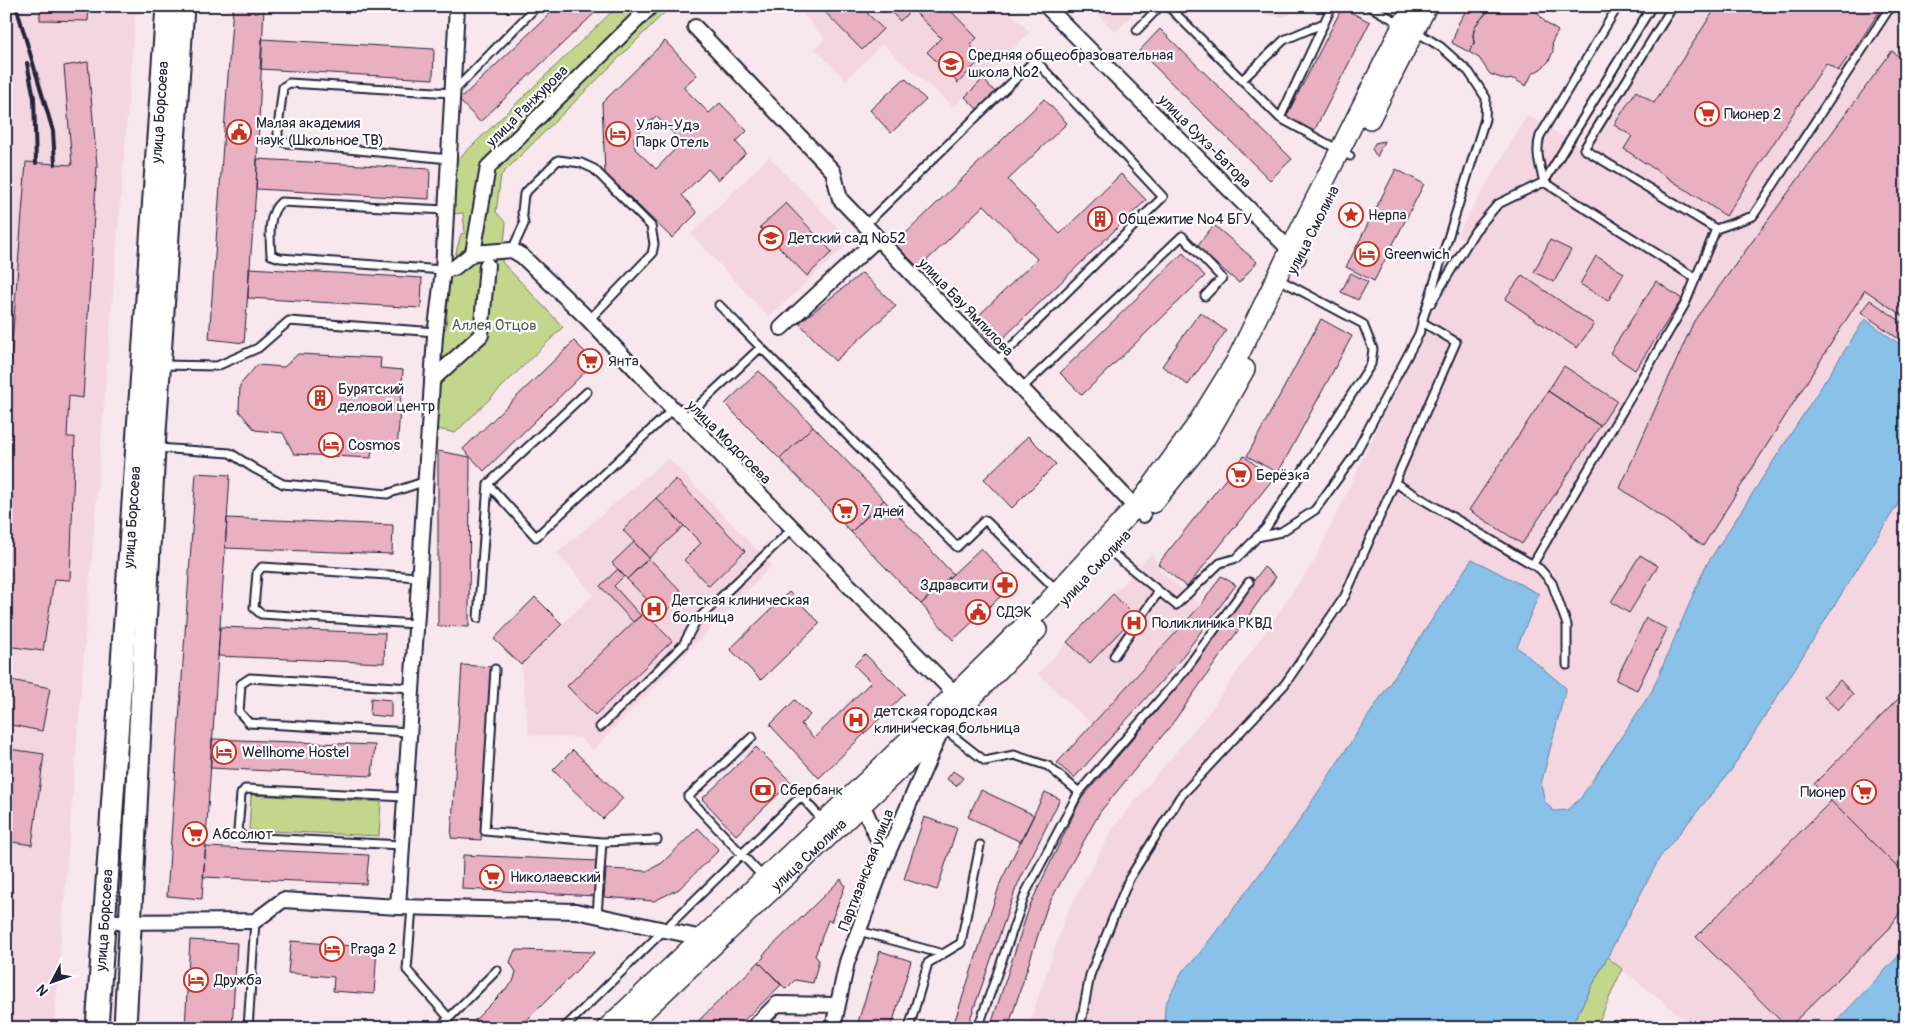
<svg xmlns="http://www.w3.org/2000/svg" width="1912" height="1034" viewBox="0 0 1912 1034" font-family="Pangolin,sans-serif">
<style>
.built{fill:#f4d6e0}
.green{fill:#c2d78c;stroke:#727c64}
.water{fill:#8ac1e8;stroke:#6081a3}
.building{fill:#e9b0c2;stroke:#22223b;fill-rule:evenodd}
.lines{fill:none;stroke-linecap:round;stroke-linejoin:round}
.lane-casing{stroke:#22223b;stroke-width:11}
.street-casing{stroke:#22223b;stroke-width:18}
.secondary-casing{stroke:#22223b;stroke-width:22}
.primary-casing{stroke:#22223b;stroke-width:25}
.lane{stroke:#fff;stroke-width:7}
.street{stroke:#fff;stroke-width:14}
.secondary{stroke:#fff;stroke-width:19}
.primary{stroke:#fff;stroke-width:21}
.rail{stroke:#22223b;stroke-width:4}
.labels{text-anchor:middle;stroke-width:4.5;stroke-linejoin:round;paint-order:stroke}
.poi-label{font-size:15px;fill:#22223b;stroke:#fff;text-anchor:start}
.street-label{font-size:15px;fill:#22223b;stroke:#fff}
.park-label{font-size:15px;fill:#525853;stroke:#fff}
</style>
<rect width="100%" height="100%" fill="#f8e7ed"/>
<filter id="ink" filterUnits="userSpaceOnUse"><feTurbulence type="fractalNoise" baseFrequency=".02" numOctaves="2"/><feDisplacementMap in="SourceGraphic" scale="10" xChannelSelector="R" yChannelSelector="G"/><feConvolveMatrix kernelMatrix="1 2 1 2 8 2 1 2 1" color-interpolation-filters="sRGB"/></filter>
<g filter="url(#ink)">
<path class="built" d="M6,6h130l-82,1022h-48z
M796,6h207l27,26 -76,75 -72,-63 -36,36 -31,-31 10,-10z
M1089,6h52l-26,26z
M1213,6h96l-27,11z
M1673,6h233v343l-40,-30 -161,248 -53,124 -72,108 -13,11 -13,1 -9,-9 -4,-18 25,-96 -273,142 -97,128 -13,12 -18,35 -1,23h-136l38,-113 49,-90 95,-114 105,-151 151,-320 -9,-5 70,-120 57,34z
M769,157l82,84 -82,76 -78,-83z
M668,458l104,107 -179,185 -13,-12 -51,-3 -8,-70 41,-41 32,-29 -37,-42z
M1906,492v425l-9,9 9,8v14l-76,80h-135l-88,-71 53,-100 72,-88z
M1152,553l8,18 41,34 -109,119 -54,-50z"/>
<path class="green" d="M618,6h53l-170,169 -5,37 10,11 -4,39 61,65 -108,106 -26,-6 6,-91 11,-8 4,-53 11,-41 4,-1 -2,-20 -10,1 -3,-47z
M251,795l130,7 -2,34 -130,-6z
M1607,957l15,12 -26,59h-26z"/>
<path class="water" d="M1865,319l41,30v142l-174,278 -72,88 -90,171h-406l1,-23 18,-35 13,-12 97,-128 179,-271 67,35 -22,53 49,41 -25,96 4,18 9,9 13,-1 13,-11 72,-108 53,-124z
M1906,948v80h-76z"/>
<path class="building" d="M40,6h49l-1,15 -48,-1z
M233,6h31l-8,183 -12,154 -35,-4z
M558,6h44l-122,116 -21,-22z
M819,6h42l2,2 11,-2 -7,7 16,16 -21,21z
M885,6h61l31,32 -7,7 13,12 -25,26 -31,-31 14,-14 -29,-29 -12,12z
M1469,6h26l-8,6 -12,14 -2,9 1,8 -5,9 -17,-9 7,-21z
M1532,6l14,17 12,8 -6,11 1,9 -4,10 -7,7 -10,6 -6,12 -12,-7 -8,1 -16,-6 -11,-16 -10,-6 5,-9 -1,-8 2,-9 12,-14 8,-6z
M1717,6h166l-34,52 -1,-1 -10,14 -12,-8 -100,153 -102,-67 8,-13 -18,-11 22,-34 18,12z
M1342,8l28,14 -57,111 -28,-14z
M1160,29l132,130 -22,21 -131,-129z
M262,39l172,10 -1,30 -173,-10z
M665,41l32,34 -14,12 26,26 11,-10 27,28 -11,11 10,11 -28,27 -10,-11 -26,26 15,18 -25,25 -67,-65 -3,-70zM656,116l26,26 -26,27 -21,-20 -1,-12z
M1892,51l14,11v256l-41,-28 -162,256 -83,-58 74,-167z
M88,62l9,103 -14,233 -14,-2 -2,41h8l-5,143 -16,-1 -11,72 -37,-5 2,-82h-2v-193l4,-1 16,-208 46,3 -8,-99z
M905,78l21,22 -35,33 -21,-23z
M983,79l13,14 -18,17 -13,-13z
M1044,99l23,24 -59,57 52,54 61,-60 25,26 -151,146 -23,-24 65,-63 -53,-54 -65,63 -24,-24z
M1384,141l-7,16 -5,-8 3,-6z
M257,159l173,10 -1,30 -173,-10z
M1396,169l28,15 -50,97 -28,-14z
M786,203l46,49 -25,24 -47,-49z
M1214,225l43,37 -18,21 -43,-36z
M1550,240l21,10 -17,32 -20,-10z
M1183,253l22,23 -123,119 -22,-22z
M1596,256l28,17 -16,28 -28,-17z
M249,268l173,10 -1,30 -173,-10z
M862,273l34,33 -61,55 -36,-38z
M1351,273l17,9 -10,18 -17,-8z
M1522,275l72,49 -17,24 -72,-49z
M1656,281l26,18 -47,71 -25,-17z
M1870,300l36,25v19l-45,-32z
M1200,312l26,19 -38,54 -26,-19z
M1321,319l31,17 -74,137 -31,-17z
M574,341l21,21 -111,109 -21,-22z
M298,354l83,4 -1,10 23,2 -6,80 -25,-2 -1,10 -77,-4 -11,-21 -28,-3 -16,-19 1,-26 17,-20 27,2z
M1564,366l53,35 -17,25 -52,-35z
M759,371l54,55 -33,33 -55,-55z
M1548,391l52,35 -78,118 -53,-34z
M813,426l71,74 -33,32 -71,-73z
M1028,436l28,28 -44,44 -28,-29z
M438,451l32,6 -1,170 -31,-1z
M1244,456l29,23 -86,108 -29,-23z
M196,473l34,2 -28,424 -35,-3z
M676,479l69,72 -36,35 -25,-26 17,-17 -45,-45z
M656,498l28,28 -35,32 -26,-28z
M884,500l69,74 -32,30 -70,-72z
M227,518l166,7 -1,29 -167,-6z
M634,542l15,16 -22,21 -15,-16z
M981,548l33,36 -61,56 -32,-36z
M1640,555l18,11 -29,47 -18,-11z
M649,558l35,36 -22,21 -35,-36z
M1264,567l12,10 -104,147 -72,88 -53,95 -39,121h-18l40,-123 51,-106 75,-87z
M618,569l6,7 -10,10 27,30 -8,6 -33,-36z
M1221,576l15,9 -60,80 -102,113 -17,-15 144,-158z
M789,592l31,31 -59,57 -31,-31z
M1113,594l22,22 -45,47 -23,-21z
M535,597l27,27 -41,41 -27,-26z
M644,612l28,29 -77,74 -28,-29z
M1646,618l21,11 -30,61 -21,-10z
M220,627l165,6 -1,30 -166,-7z
M865,654l40,40 -86,84 -49,-53 25,-25 15,15 -9,9 13,14 57,-56 -17,-17z
M462,665l30,2 -11,173 -30,-2z
M6,679l44,9 -8,43 -36,-7z
M1840,680l13,14 -15,16 -14,-13z
M1906,691v185l-92,-92z
M371,698l20,2v17l-21,-2z
M212,739l163,6 -3,31 -162,-8z
M756,747l35,35 -55,53 -34,-36z
M9,749l35,5 -12,91 -26,-4v-74z
M573,750l50,48 -20,21 -50,-49z
M953,771l10,7 -7,8 -9,-7z
M981,790l53,25 -13,27 -53,-25z
M1045,792l15,7 -44,89 -49,140 -13,-5 47,-142z
M1831,801l75,75v27l-17,26 -101,99 -92,-91z
M924,817l33,11 -20,62 -33,-11z
M698,828l21,22 -40,39 -25,12 -50,-4 2,-28 41,2 15,-8z
M206,847l163,8 -3,29 -163,-7z
M463,855l135,6 -2,35 -134,-7z
M841,879l4,7 -14,36 -3,-2 -13,36 4,4 -6,23 -18,-3 -9,9 -27,-27 5,-5 -1,-2z
M190,940l47,3 -5,85h-47z
M291,941l86,7 -3,46 -41,-3 1,-14 -46,-4z
M515,950l80,2 -76,76h-52l46,-46 3,-10 -6,-10z
M880,951l31,10 -20,67h-12l-21,-6z
M759,962l22,23 -45,43h-45z"/>
<g class="lines">
<defs>
<path id="lane" d="M1168,6l112,112 52,-112
M1369,6l32,18
M1618,6l-78,130c-5,16 0,30 4,46l151,96
M1673,6l-89,143 132,80
M1137,30l23,-24
M1242,80l42,-40 40,-17
M1280,118l70,38
M449,159l-163,-16 -8,-3v-12l5,-41 6,-4 163,10 85,-87
M865,225l170,-165 128,137 -167,165
M512,250l12,-26 -2,-12 2,-18 34,-34 23,3 13,6 57,57 3,18 -2,10 -63,66
M443,270l-163,-12 -9,-3c-1,-17 -4,-41 10,-53l165,8
M1431,303l44,-72 23,-27 46,-22 108,-176
M719,305l238,242 28,-27 81,79
M162,365l55,1 41,-18 31,-27 147,11
M1021,389l161,-153 40,42 -17,18
M685,418l75,-70
M157,448l73,5 25,16 28,15 104,10 39,-13
M1395,483l145,86 12,14 15,42v40
M488,484l48,53 137,-128
M1257,537l24,-5 34,-22 39,-54 65,-122 4,-14
M1111,552l65,53 44,-42 17,-5 29,-30 105,-164 2,-15 -10,-25 -77,-41
M1533,564l152,-260 31,-75 37,-13 138,-210
M478,618l10,-134 99,-92
M416,624l-155,-10 -7,-6 3,-35 5,-6 157,10
M1114,656l45,-65
M495,669l-10,162 117,11 55,-2
M600,727l83,-82 13,-24 97,-93
M943,728l42,33 29,-6 34,11 31,26
M409,732l-160,-9 -10,-11 2,-28 9,-6 162,10
M752,737l-64,60 75,80
M402,845l-159,-8 -5,-6 3,-37 4,-5 160,8
M412,907l-5,63 42,48 -10,10
M597,916l5,-74
M859,931l84,23
M449,1018l48,-48
M248,1028l7,-107
M564,1028l237,-232 22,25
M909,1028l19,-65 33,-20 19,-98
M978,1028l48,-136 53,-100 105,-120 65,-90
M1080,1028l10,-53 39,-96 51,-82 105,-113 60,-88 111,-254 -34,-20 63,-203 1,-21 -17,-26 -28,-25 -26,-16"/>
<path id="street" d="M457,6l-14,264 11,-2 19,-15 39,-3 10,6 67,64 84,89 12,9 276,282
M1046,6l252,252
M695,27l138,144 7,28 303,316
M473,253l15,-86 163,-161
M781,328l97,-90
M432,380l49,-45 6,-70
M862,804l24,53
M398,907l37,-571 8,-66
M103,922l152,-1 28,-21 115,7 178,4 131,28
M753,1028l24,-24 61,1
M833,1028l14,-66 39,-105 54,-124"/>
<g id="secondary">
<path d="M1370,119l57,-113"/>
<path d="M1153,503l52,-64 40,-70"/>
<path d="M607,1028l268,-255 170,-168 95,-103 55,-75 41,-66 54,-111 122,-244"/>
<path id="s1" d="M626,1028l317,-300 94,-98"/>
</g>
<g id="primary">
<path id="s2" d="M97,1028l70,-1022"/>
<path d="M125,1028l29,-580 29,-442"/>
</g>
</defs>
<use href="#lane" class="lane-casing"/>
<use href="#street" class="street-casing"/>
<use href="#secondary" class="secondary-casing"/>
<use href="#primary" class="primary-casing"/>
<use href="#lane" class="lane"/>
<use href="#street" class="street"/>
<use href="#secondary" class="secondary"/>
<use href="#primary" class="primary"/>
<path class="rail" d="M16,6l37,125 2,33
M27,63l7,35 2,65
M6,94l2,112 -2,40"/>
</g>
</g>
<defs>
<symbol id="school-ring" viewBox="-11 -11 22 22"><circle r="9.5" fill="#fff" stroke="#c8321e" stroke-width="1.5"/><path d="M0-5L7-2L0 1L-7-2ZM-4 1L0 2.5L4 1V4Q0 6-4 4Z" fill="#c8321e"/></symbol>
<symbol id="supermarket-ring" viewBox="-11 -11 22 22"><circle r="9.5" fill="#fff" stroke="#c8321e" stroke-width="1.5"/><path d="M-6-5.5h2.5l.6 2H6L4.5 2H-2.5L-4.4-4H-6ZM-1.5 3.2a1.3 1.3 0 1 0 .1 0ZM3 3.2a1.3 1.3 0 1 0 .1 0Z" fill="#c8321e"/></symbol>
<symbol id="civic-ring" viewBox="-11 -11 22 22"><circle r="9.5" fill="#fff" stroke="#c8321e" stroke-width="1.5"/><path d="M-.6-6.5H3V-4.5H.6V-3L4-1V1h2V6H-6V1h2V-1L-.6-3ZM-1.2 2.5V6h2.4V2.5Z" fill="#c8321e"/></symbol>
<symbol id="hotel-ring" viewBox="-11 -11 22 22"><circle r="9.5" fill="#fff" stroke="#c8321e" stroke-width="1.5"/><path d="M-6-4.5h1.5V1H6V5H4.5V3h-9V5H-6ZM-4 0a1.8 1.8 0 1 1 3.6 0ZM.5 0V-2.5h3Q6-2.5 6 0Z" fill="#c8321e"/></symbol>
<symbol id="sight-ring" viewBox="-11 -11 22 22"><circle r="9.5" fill="#fff" stroke="#c8321e" stroke-width="1.5"/><path d="M0-6L1.8-2.2L6-1.7L2.9 1.2L3.7 5.4L0 3.3L-3.7 5.4L-2.9 1.2L-6-1.7L-1.8-2.2Z" fill="#c8321e"/></symbol>
<symbol id="building-ring" viewBox="-11 -11 22 22"><circle r="9.5" fill="#fff" stroke="#c8321e" stroke-width="1.5"/><path d="M-4-6H4V6H1V3H-1V6H-4ZM-2.5-4.3h1.7v1.8h-1.7ZM.8-4.3h1.7v1.8H.8ZM-2.5-1h1.7V.8h-1.7ZM.8-1h1.7V.8H.8Z" fill="#c8321e"/></symbol>
<symbol id="pharmacy-ring" viewBox="-11 -11 22 22"><circle r="9.5" fill="#fff" stroke="#c8321e" stroke-width="1.5"/><path d="M-2-6h4v4h4v4h-4v4h-4v-4h-4v-4h4Z" fill="#c8321e"/></symbol>
<symbol id="hospital-ring" viewBox="-11 -11 22 22"><circle r="9.5" fill="#fff" stroke="#c8321e" stroke-width="1.5"/><path d="M-5-5h3v3.5h4V-5h3V5h-3V1.5h-4V5h-3Z" fill="#c8321e"/></symbol>
<symbol id="bank-ring" viewBox="-11 -11 22 22"><circle r="9.5" fill="#fff" stroke="#c8321e" stroke-width="1.5"/><path d="M-6-4H6V4H-6ZM0-2.3a2.3 2.3 0 1 0 0 4.6a2.3 2.3 0 1 0 0-4.6Z" fill="#c8321e"/></symbol>
</defs>
<g fill-rule="evenodd">
<use href="#school-ring" x="937" y="50" width="28" height="28"/>
<use href="#supermarket-ring" x="1693" y="100" width="28" height="28"/>
<use href="#civic-ring" x="225" y="118" width="28" height="28"/>
<use href="#hotel-ring" x="604" y="120" width="28" height="28"/>
<use href="#sight-ring" x="1337" y="201" width="28" height="28"/>
<use href="#building-ring" x="1086" y="205" width="28" height="28"/>
<use href="#school-ring" x="757" y="224" width="28" height="28"/>
<use href="#hotel-ring" x="1353" y="240" width="28" height="28"/>
<use href="#supermarket-ring" x="576" y="347" width="28" height="28"/>
<use href="#building-ring" x="306" y="384" width="28" height="28"/>
<use href="#hotel-ring" x="317" y="431" width="28" height="28"/>
<use href="#supermarket-ring" x="1225" y="461" width="28" height="28"/>
<use href="#supermarket-ring" x="831" y="497" width="28" height="28"/>
<use href="#pharmacy-ring" x="991" y="571" width="28" height="28"/>
<use href="#hospital-ring" x="640" y="595" width="28" height="28"/>
<use href="#civic-ring" x="964" y="598" width="28" height="28"/>
<use href="#hospital-ring" x="1120" y="609" width="28" height="28"/>
<use href="#hospital-ring" x="842" y="706" width="28" height="28"/>
<use href="#hotel-ring" x="210" y="738" width="28" height="28"/>
<use href="#bank-ring" x="749" y="776" width="28" height="28"/>
<use href="#supermarket-ring" x="1850" y="778" width="28" height="28"/>
<use href="#supermarket-ring" x="181" y="820" width="28" height="28"/>
<use href="#supermarket-ring" x="478" y="863" width="28" height="28"/>
<use href="#hotel-ring" x="318" y="935" width="28" height="28"/>
<use href="#hotel-ring" x="182" y="966" width="28" height="28"/>
</g>
<g class="labels">
<g class="poi-label">
<text x="968" y="60">Средняя общеобразовательная<tspan x="968" dy="17">школа №2</tspan></text>
<text x="1724" y="119">Пионер 2</text>
<text x="256" y="128">Малая академия<tspan x="256" dy="17">наук (Школьное ТВ)</tspan></text>
<text x="636" y="130">Улан-Удэ<tspan x="636" dy="17">Парк Отель</tspan></text>
<text x="1368" y="220">Нерпа</text>
<text x="1118" y="224">Общежитие №4 БГУ</text>
<text x="788" y="243">Детский сад №52</text>
<text x="1384" y="259">Greenwich</text>
<text x="608" y="366">Янта</text>
<text x="338" y="394">Бурятский<tspan x="338" dy="17">деловой центр</tspan></text>
<text x="348" y="450">Cosmos</text>
<text x="1256" y="480">Берёзка</text>
<text x="862" y="516">7 дней</text>
<text x="988" y="590" text-anchor="end">Здравсити</text>
<text x="672" y="605">Детская клиническая<tspan x="672" dy="17">больница</tspan></text>
<text x="996" y="617">СДЭК</text>
<text x="1152" y="628">Поликлиника РКВД</text>
<text x="874" y="716">детская городская<tspan x="874" dy="17">клиническая больница</tspan></text>
<text x="242" y="757">Wellhome Hostel</text>
<text x="780" y="795">Сбербанк</text>
<text x="1846" y="797" text-anchor="end">Пионер</text>
<text x="212" y="839">Абсолют</text>
<text x="510" y="882">Николаевский</text>
<text x="350" y="954">Praga 2</text>
<text x="214" y="985">Дружба</text>
</g>
<g class="street-label">
<text transform="translate(527 106) rotate(-45)" y="5">улица Ранжурова</text>
<text dy="5" stroke="none"><textPath href="#s2" startOffset="918">улица Борсоева</textPath></text>
<text transform="translate(1205 141) rotate(45)" y="5">улица Сухэ-Батора</text>
<text transform="translate(1313 230) rotate(-63)" y="5">улица Смолина</text>
<text transform="translate(966 307) rotate(46)" y="5">улица Бау Ямпилова</text>
<text transform="translate(729 442) rotate(45)" y="5">улица Модогоева</text>
<text dy="5" stroke="none"><textPath href="#s2" startOffset="512">улица Борсоева</textPath></text>
<text transform="translate(1095 568) rotate(-47)" y="5">улица Смолина</text>
<text dy="5" stroke="none"><textPath href="#s1" startOffset="252">улица Смолина</textPath></text>
<text transform="translate(866 870) rotate(-69)" y="5">Партизанская улица</text>
<text dy="5" stroke="none"><textPath href="#s2" startOffset="108">улица Борсоева</textPath></text>
</g>
<g class="park-label">
<text x="494" y="330">Аллея Отцов</text>
</g>
</g>
<rect width="1912" height="1034" fill="none" stroke="#fff" stroke-width="25"/>
<rect x="12" y="12" width="1887" height="1009" fill="none" stroke="#22223b" stroke-width="2" filter="url(#ink)"/>
<g transform="translate(52 982) rotate(229)" stroke="#ffffff" stroke-width="4" paint-order="stroke">
<path d="M0-4L9 19L0 12L-9 19Z" fill="#22223b"/>
<text y="-8" font-size="14" font-weight="bold" text-anchor="middle" fill="#22223b">N</text>
</g>
</svg>
